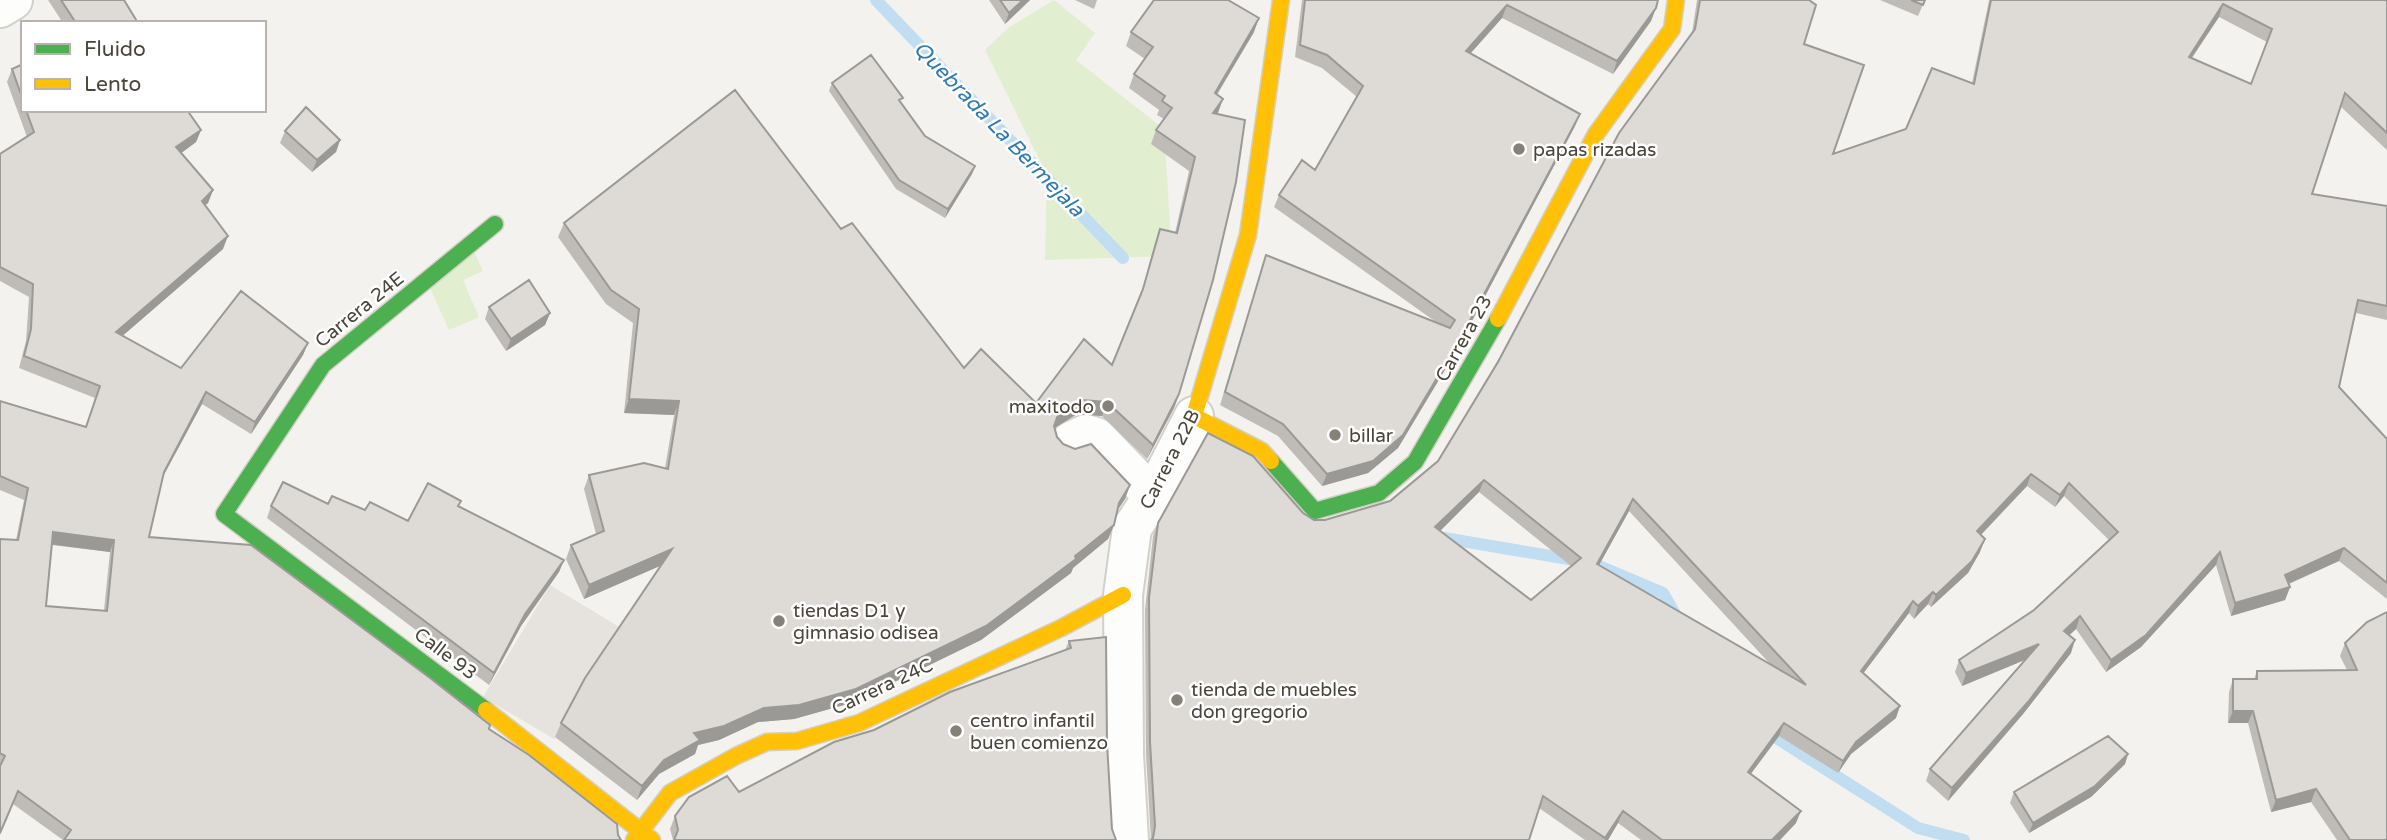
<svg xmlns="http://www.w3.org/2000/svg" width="2387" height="840" viewBox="0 0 2387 840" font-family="'Varela Round',sans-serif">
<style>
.green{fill:#e1eecf}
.parking{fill:#e6e3df}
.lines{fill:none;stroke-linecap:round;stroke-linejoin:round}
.stream{stroke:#c0ddf1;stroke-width:12}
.street-casing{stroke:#d2d0cb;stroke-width:42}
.fast-casing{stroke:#d3cfc5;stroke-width:19}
.slow-casing{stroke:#d3cfc5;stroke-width:19}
.street{stroke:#fdfdfc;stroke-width:38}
.fast{stroke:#4caf50;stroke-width:16}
.slow{stroke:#ffc107;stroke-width:16}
.wall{fill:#bfbcb8;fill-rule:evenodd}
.shaded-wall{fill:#9b9996}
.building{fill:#dedbd6;stroke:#9b9996;stroke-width:2;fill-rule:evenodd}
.poi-dot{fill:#868178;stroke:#fff;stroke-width:2.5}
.labels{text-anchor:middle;stroke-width:5;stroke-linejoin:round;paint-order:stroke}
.poi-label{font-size:19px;fill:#4b4439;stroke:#fff;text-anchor:start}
.street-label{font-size:19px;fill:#4b4439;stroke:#fff}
.water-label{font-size:21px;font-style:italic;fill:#2e7ab2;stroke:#fff}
</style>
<rect width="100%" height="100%" fill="#f4f2ee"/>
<path class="green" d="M1054,0l41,33 -19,27 88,69 8,127 -127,4 2,-85 -62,-125 23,-22z
M473,249l10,22 -20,9 16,37 -30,13 -26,-58z"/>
<path class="parking" d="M550,585l71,43 -67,111 -71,-42z"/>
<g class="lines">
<path class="stream" d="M876,0l247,258
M1438,537l154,26 71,30 16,28
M1764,730l154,98 46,12"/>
<defs>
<path id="street" d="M0,8l13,-8
M1071,441l15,-7 10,3 57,59
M1129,840l-5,-85 -1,-160 9,-67 21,-32 41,-80"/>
<path id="fast" d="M1271,461l44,50 64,-18 36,-31 83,-143
M486,710l-262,-196 99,-149 172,-141"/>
<path id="slow" d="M1498,319l98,-185 76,-105 4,-29
M1271,461l-9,-10 -68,-35 54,-181 33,-235
M486,710l166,130
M634,840l36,-47 66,-37 31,-14 30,-1 62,-18 202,-95 62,-33"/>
</defs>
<use href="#street" class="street-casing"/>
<use href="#fast" class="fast-casing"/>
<use href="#slow" class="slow-casing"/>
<use href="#street" class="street"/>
<use href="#fast" class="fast"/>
<use href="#slow" class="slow"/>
</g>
<path class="wall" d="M48,0h76l14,23h-75z
M989,0h41l-25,24z
M1075,0h22l-3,9z
M1302,0h356l-7,21 -38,53 -111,-56 -32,36 105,72 -120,227 -57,95 -30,25 -46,13 -44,-50 -58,-31 46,-150 170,67 -162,-115 5,-12 36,-25 42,-73 -35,-29 -27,-11z
M1697,0h112l-5,44 29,110 73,-25 66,-46 17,-83h398v150l-47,-44 -28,88 75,12v114l-31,-7 -17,74 48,52v160l-48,-38 -50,23 1,3 -5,13 -54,16 -15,-51 -75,82 -35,25 -30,-43 -7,6 2,18 -48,61 -75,87 -22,-20 4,-12 95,-109 -63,26 -7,-14 4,-12 75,-50 75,-70 -45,-44 -9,11 -28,-21 -46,49 -1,17 -12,21 -37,34 -3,-3 -14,15 -5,-6 -46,60 33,45 -45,36 -13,19 -59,-37 -28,38 45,49 -16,17h-139l-23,-17 -10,17h-23l-46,-32 -388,32 -5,-86 -1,-144 8,-74 5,-13 145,-10 11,7h11l65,-19 48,-40 254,-428zM2219,17l48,25 -16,42 -59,-26zM1479,492l92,74 -40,34 -91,-69zM1629,511l142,154 -172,-100z
M1880,0h45l-7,16z
M1131,32h123l-37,63v19l-38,280 -5,14 -27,51 -45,-43 -25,-2 -22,14 2,9 6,7 67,41 -5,14 -9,13 -2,13 -6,14 -35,29 -2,5 -90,67 -130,63 -57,16 -36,3 -39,18 -21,5 -3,9 -36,20 -22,26 -82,-63 6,-14 100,-158 -77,34 -18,-40 5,-14 25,-11 -12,-45 5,-14 76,-7 9,-53 -50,-2 9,-90 -27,-19 -48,-67 6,-14 277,6 123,139 72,35 76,-38 28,-67 15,-55 5,-14 15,4 14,-62 -38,-27 5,-14 8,-11 -7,-4 2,-5 -30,-22 5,-14 11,-15 -19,-13z
M23,64v46h164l14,20 -5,12 -15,11 32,37 -5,13 -3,2 18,44 -101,87 59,32 127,-25 -5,12 -52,79 -49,-30 -40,74 -13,59 340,192 129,106 3,5h-558l-50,-36 -13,31v-296l16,1 8,-40 -24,-10v-89l86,26 9,-29 -76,-30 7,-27 3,-44 -29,-16v-127l27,-17 -20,-55 5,-13zM52,545l58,7 -6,58 -58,-4z
M832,83l69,20 24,33 50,30 -3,8 -27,44 -49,-29 -67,-98z
M285,131l55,9 -4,12 -24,20 -32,-29z
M489,307l61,6 -5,12 -39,26 -21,-32z
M461,501l-2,5 105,54 -5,12 -38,54 -32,59 -222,-167 4,-12 57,-2 37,6 43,11z
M2387,612v228h-50l-26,-38 -40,10 -23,-89h-20l1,-31 4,-13h21l3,-8 90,-1 -7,-14 5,-13z
M1069,641l38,102 5,86 4,11h-443l-3,-11 5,-13 64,-24 135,-62 191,-80z
M2128,754l-3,10 -34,33 -62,36 -19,-30 4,-11z"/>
<path class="shaded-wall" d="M1023,0h7l-25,24 4,-11z
M2223,4l-4,13 -35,52 5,-12z
M1507,5l-5,13 -41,46 5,-13z
M1656,8l-5,13 -38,53 4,-13z
M1259,18l-5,14 -45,75 6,-14z
M1223,99l-5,14 -10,14 5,-14z
M1580,114l-5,12 -120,227 -57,95 -30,25 -46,13 5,-12 76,-39z
M201,130l-5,12 -24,18 4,-13z
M340,140l-4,12 -24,20 5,-12z
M975,166l-3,8 -27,44 3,-9z
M213,190l-5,13 -11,10 5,-12z
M228,236l-5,13 -111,96 4,-13z
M550,313l-5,12 -39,26 5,-12z
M308,343l-5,12 -52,79 4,-12z
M206,392l-4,12 -43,80 5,-12z
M1179,394l-5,14 -27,51 6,-14z
M629,399l50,2 -5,14 -50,-2z
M1082,400l25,2 -5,14 -25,-2 -24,15 5,-14z
M2031,474l-4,12 -55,58 5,-13z
M1484,480l-5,12 -48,48 4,-13z
M2069,483l-5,13 -9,11 5,-12z
M1130,485l-5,14 -12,18 6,-14z
M1633,499l-4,12 -36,65 4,-12z
M1114,525l-6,14 -35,29 -2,5 -90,67 -130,63 -57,16 -36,3 -39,18 -21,5 -3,9 -36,20 -22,26 5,-14 22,-26 30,-27 70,-25 311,-152z
M53,532l61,8 -4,12 -62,-8z
M1985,539l-5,13 -12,21 -37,34 5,-12z
M2344,548l-5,13 -58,26 4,-12z
M672,549l-5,14 -83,36 5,-14z
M2220,552l-4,13 -75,82 -35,25 5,-12z
M564,560l-5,12 -38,54 -32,59 5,-12 31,-59z
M2290,587l-5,13 -54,16 4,-13z
M1933,592l-5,12 -14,15 4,-13z
M1913,601l-4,12 -53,70 5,-12z
M2080,616l-4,13 -16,15 4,-13z
M2075,640l-4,13 -48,61 -75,87 4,-13z
M2039,644l-5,12 -72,30 4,-13z
M1900,706l-4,12 -45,36 -13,19 5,-12 13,-19z
M2233,711h20l-5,12h-20z
M1784,723l-5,13 -36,48 5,-12z
M2128,754l-3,10 -34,33 -62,36 4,-10z
M2316,789l-5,13 -40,10 5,-12z
M1623,811l-5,12 -10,17h-3z
M1801,811l-5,12 -16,17h-8z"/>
<path class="building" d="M61,0h63l14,23h-62z
M1000,0h23l-14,13z
M1154,0h74l31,18 -44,75 8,6 -10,14 32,7 -9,62 -23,98 -34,114 -26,51 -46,-43 -25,-2 -24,15 -4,11 3,11 6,7 12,5 16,-5 39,41 -11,18 -5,22 -39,31 1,3 -90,67 -130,63 -57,16 -35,3 -40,18 -30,7 6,7 -36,20 -22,26 -81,-63 24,-45 87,-129 -83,36 -18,-40 33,-14 -15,-56 55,-12 24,6 11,-68 -50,-2 10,-90 -28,-19 -47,-67 171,-133 106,139 11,-6 112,145 17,-19 55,54 48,-64 28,26 31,-76 17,-60 17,4 18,-76 -39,-27 16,-22 -10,-7 3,-5 -31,-22 19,-27 -22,-15z
M1305,0h353l-2,8 -39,53 -110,-56 -41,46 114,63 -121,227 -56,94 -30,26 -46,13 -44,-50 -58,-32 41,-137 184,73 5,-8 -176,-125 23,-35 13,10 48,-84 -36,-31 -27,-10z
M1700,0h109l7,5 -12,39 60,21 -31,89 73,-25 26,-61 42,16 17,-84h396v133l-42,-40 -33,101 75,12v100l-29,-6 -19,87 48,52v144l-43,-35 -59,27 5,12 -55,16 -15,-51 -74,83 -35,25 -31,-44 -16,15 11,9 -47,62 -76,86 -22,-19 109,-125 -73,29 -7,-13 75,-50 84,-78 -49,-49 -9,12 -29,-21 -54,57 8,8 -13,22 -36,34 -3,-3 -15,14 -5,-5 -52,70 39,35 -44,36 -13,19 -59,-38 -36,49 53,39 -29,29h-110l-39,-29 -18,27 -62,-42 -14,44h-378l2,-2 2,-12 -5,-84 -1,-144 9,-75 50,-90 45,23 50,57 11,7h11l65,-19 48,-40 60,-99 121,-229 76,-104zM2223,4l49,25 -21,55 -62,-27zM1484,480l97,78 -50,42 -96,-73zM1633,499l32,34 141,152 -209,-121z
M1911,0h14l-2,5z
M871,55l32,43 -4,2 26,36 50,30 -27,43 -49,-29 -67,-97z
M23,64v36l-11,-31z
M306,107l34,33 -23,20 -32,-29z
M26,110h161l14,20 -25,17 37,43 -11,11 26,35 -112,96 65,36 60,-77 67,52 -53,79 -49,-30 -42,80 -15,65 102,8 179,133 60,47 -1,4 40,26 88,69 1,11 3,5h-557l7,-10 -53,-39 -18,42v-67l5,-10 -5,-3v-214l18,1 10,-52 -28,-12v-75l86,26 14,-41 -76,-30 7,-27 2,-45 -33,-17v-113l34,-22zM53,532l61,8 -7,71 -61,-5z
M529,280l21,33 -39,26 -22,-32z
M283,482l45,22 4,-8 33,14 5,-8 38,19 20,-38 33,18 -3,5 106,54 -39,54 -31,59 -223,-167z
M2387,612v228h-37l-34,-51 -40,11 -23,-89h-20v-32h24v-8l100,-1 -12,-27 22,-21z
M1106,637l1,106 5,86 4,11h-442l4,-10 -3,-14 14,-19 38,-21 12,16 95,-50 40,-12 76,-38 121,-44 -2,-7z
M2108,736l20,18 -33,32 -62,37 -19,-31z"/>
<g class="poi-dot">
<circle cx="1519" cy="149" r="7"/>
<circle cx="1108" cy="406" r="7"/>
<circle cx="1335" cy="435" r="7"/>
<circle cx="779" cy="621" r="7"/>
<circle cx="1177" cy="700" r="7"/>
<circle cx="956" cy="731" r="7"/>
</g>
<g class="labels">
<g class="poi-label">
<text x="1533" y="156">papas rizadas</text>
<text x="1094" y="413" text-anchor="end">maxitodo</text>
<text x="1349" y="442">billar</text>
<text x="793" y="617">tiendas D1 y<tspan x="793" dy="22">gimnasio odisea</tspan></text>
<text x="1191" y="696">tienda de muebles<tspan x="1191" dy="22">don gregorio</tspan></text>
<text x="970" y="727">centro infantil<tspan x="970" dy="22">buen comienzo</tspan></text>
</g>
<g class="street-label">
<text transform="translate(359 309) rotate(-39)" y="7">Carrera 24E</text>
<text transform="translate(1463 338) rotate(-61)" y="7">Carrera 23</text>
<text transform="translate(1169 459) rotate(-63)" y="7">Carrera 22B</text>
<text transform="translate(446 653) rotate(37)" y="7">Calle 93</text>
<text transform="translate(882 686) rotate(-25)" y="7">Carrera 24C</text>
</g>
<g class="water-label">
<text transform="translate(999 129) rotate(46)" y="7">Quebrada La Bermejala</text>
</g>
</g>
<rect x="21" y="21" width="245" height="91" fill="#ffffff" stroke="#b7b4b0" stroke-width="2"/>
<rect x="35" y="44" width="35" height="10" fill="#4caf50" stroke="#b7b4b0" stroke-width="2"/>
<text x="84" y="56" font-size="21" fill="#4b4439">Fluido</text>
<rect x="35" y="79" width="35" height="10" fill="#ffc107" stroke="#b7b4b0" stroke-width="2"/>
<text x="84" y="91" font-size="21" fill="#4b4439">Lento</text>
</svg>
